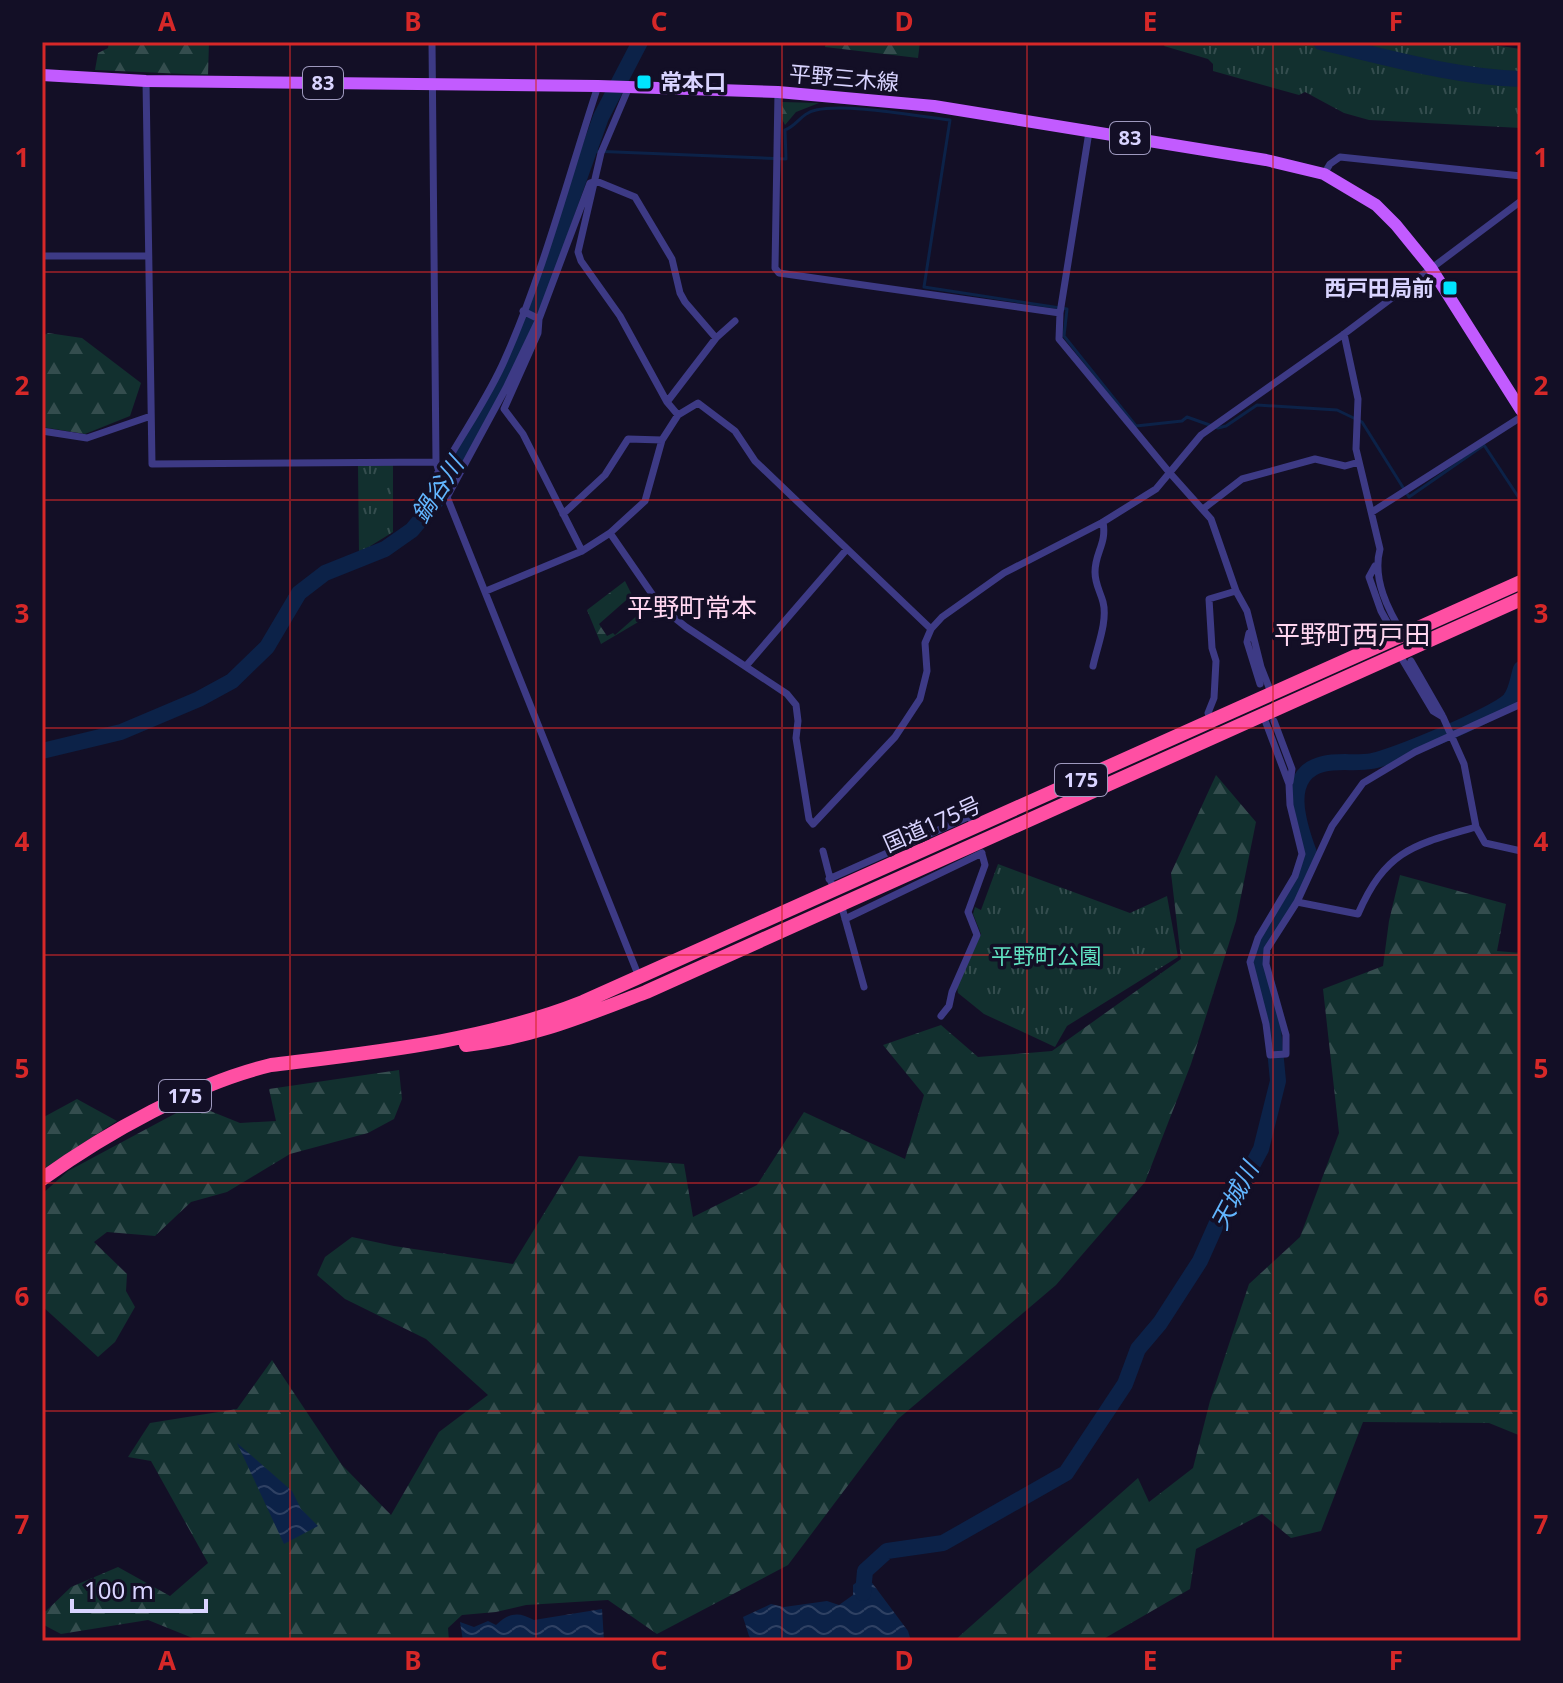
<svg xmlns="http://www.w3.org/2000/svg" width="1563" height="1683" viewBox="0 0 1563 1683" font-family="'Noto Sans','Noto Sans JP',sans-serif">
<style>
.grass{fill:url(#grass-tufts)}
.forest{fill:url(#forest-firs)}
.water{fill:url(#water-waves)}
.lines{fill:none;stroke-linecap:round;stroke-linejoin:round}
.stream{stroke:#0c2248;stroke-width:3}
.river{stroke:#0c2248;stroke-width:16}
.street{stroke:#3d3a85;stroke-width:7}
.primary{stroke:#c25bff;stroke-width:12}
.highway{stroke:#ff4fa3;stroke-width:14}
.grid{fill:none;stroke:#d62828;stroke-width:2;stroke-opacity:0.55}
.poi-dot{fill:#00e5ff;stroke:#130f26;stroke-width:3}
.labels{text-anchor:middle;stroke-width:7;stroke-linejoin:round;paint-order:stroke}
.shield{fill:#130f26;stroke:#9e99be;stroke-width:2}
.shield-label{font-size:20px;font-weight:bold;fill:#d9d4ff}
.street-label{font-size:22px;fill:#d9d4ff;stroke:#130f26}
.poi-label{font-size:22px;font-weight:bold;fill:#d9d4ff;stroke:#130f26;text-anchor:start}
.park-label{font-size:22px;fill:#5fe0c0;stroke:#130f26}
.water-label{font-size:24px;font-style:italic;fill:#62b6ff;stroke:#130f26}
.quarter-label{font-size:26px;fill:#ffd6f0;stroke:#130f26}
.neatline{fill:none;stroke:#d62828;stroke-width:3}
.grid-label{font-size:26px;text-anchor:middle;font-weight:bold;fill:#d62828}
</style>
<defs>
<pattern id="grass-tufts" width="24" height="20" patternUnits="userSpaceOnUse" patternTransform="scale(2)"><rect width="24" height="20" fill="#12302f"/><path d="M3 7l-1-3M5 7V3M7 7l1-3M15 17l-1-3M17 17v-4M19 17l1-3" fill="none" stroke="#344d4e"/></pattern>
<pattern id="forest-firs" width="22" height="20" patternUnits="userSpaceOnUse" patternTransform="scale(2)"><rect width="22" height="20" fill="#12302f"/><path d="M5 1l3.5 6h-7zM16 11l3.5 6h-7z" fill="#344d4e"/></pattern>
<pattern id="water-waves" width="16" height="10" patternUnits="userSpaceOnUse" patternTransform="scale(2)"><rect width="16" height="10" fill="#0c2248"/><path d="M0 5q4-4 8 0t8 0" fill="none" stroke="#2f4163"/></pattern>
</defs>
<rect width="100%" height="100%" fill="#130f26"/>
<path class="grass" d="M1166,42h306l49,7v79l-152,-8 -25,-7 -39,-21 -6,3 -86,-24v-7l-5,-5 -44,-13z
M393,465v67l-34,21 -1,-87z
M998,864l132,49 37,-17 11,61 -111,69 -12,21 -71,-33 -26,-21 -1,-6 24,-53 -8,-20 2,-7 6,3z"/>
<path class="forest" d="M109,42h100l-1,33 -113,-5 3,-17 10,-5z
M826,42h94l-2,16 -93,-11z
M782,102l37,1 -23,9 -11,13 -3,-6z
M48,333l34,5 59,45 -11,33 -45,18 -43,-7v-91z
M625,581l7,14 -33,29 8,12 6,-3 2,2 25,-22 5,5 -44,26 -14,-34z
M1216,775l40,47 -20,99 -45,143 -46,118 -89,103 -158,134 -110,146 -131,69 -49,-34 -82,5 -30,7 -34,3 -14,13 1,13h-249l-52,-21 -87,14 -19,-10v-12l4,-1 25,-24 47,-20 52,29 38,-33 -57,-102 -23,-4 22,-34 87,-14 35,-49 70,105 49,50 48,-83 49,-37 -62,-56 -81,-40 -28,-24 8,-18 27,-20 42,9 119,18 66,-108 105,8 9,53 64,-32 47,-73 101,47 19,-64 -41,-50 58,-20 37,32 74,-6 129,-92 -10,-86z
M1400,875l106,29 -9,47 24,2v483l-32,-13 -126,-1 -42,109 -30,7 -29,-24 -66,35 -6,40 -90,52h-146l184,-163 11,24 44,-34 17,-67 39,-117 51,-47 39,-104 -16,-144 60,-23 6,-45z
M399,1070l3,29 -8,20 -26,14 -78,21 -63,38 -36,10 -36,34 -48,-4 -13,10 33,32 -1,17 9,16 -20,35 -17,15 -56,-51v-112l26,-23 125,-67 47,19 36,-2 -7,-32z
M77,1099l40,22 -75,49v-52z"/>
<path class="water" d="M237,1443l55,48 9,18 17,17 -34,18z
M861,1568l47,63 3,10h-158l-4,-5 -6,-19 28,-13 13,3 43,-6 12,4 14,-10v-10l8,-6 -3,-10z
M602,1609l2,32h-141l-3,-19 14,5 14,-6 8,4c13,-12 22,-14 38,-5z"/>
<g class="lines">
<path class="stream" d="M591,151l195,8 -1,-29c12,-4 16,-17 31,-20 31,-7 99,6 134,10l-26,167 143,22 -3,27 72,90 46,-5 5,-4 31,11 8,-2 31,-21 80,5 25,12 47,75 75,-52 37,56"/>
<path class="river" d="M1321,42c65,15 133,35 200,37
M42,751l79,-19 78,-33 33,-18 35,-34 32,-54 26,-20 60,-24 27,-19 25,-30 63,-116 27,-60 74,-207 39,-75
M863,1593l2,-22 22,-20 56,-8 123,-70 59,-89 13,-35 22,-26 40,-62 20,-45 26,-39 15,-28 17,-68 -6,-63 -15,-56 5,-14 27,-45 20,-50c-10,-27 -28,-79 14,-89 16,-4 33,0 49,-3 22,-5 130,-48 139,-63 6,-8 7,-20 10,-29"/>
<path class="street" d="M432,42l4,420 11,35 192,480
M146,81l6,383 284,-2
M629,87l-28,66 -23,99 3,9 39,55 47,86 11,13
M778,92l-3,176 4,5 281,40
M1089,132l-29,181 -1,26 110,133 42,47 25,72 11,20 14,56 11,28
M1324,174l6,-10 10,-7 181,19
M42,256h106
M523,311l16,8 -1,14 -34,76 19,25 59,117
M1344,334l14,65 -2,50 24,100c-8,30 8,61 24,87
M667,402l49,-64 19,-17
M42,431l45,7 64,-22
M438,472l10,-12c19,-33 42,-66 57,-101 39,-88 63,-182 93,-273
M447,497l59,-109 33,-69 51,-136 6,-2 39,16 37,62 8,34 5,9 31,36
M1203,509l39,-30 73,-20 30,7 14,-4
M1372,512l149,-95
M563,514l42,-39 23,-36 34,1
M610,533l51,74 25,20 101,67 9,11 2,16 -2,17 13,81 4,5 82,-87 25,-38 7,-28 -2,-28 6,-14 11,-12 62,-44 99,-51 53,-33 45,-54 143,-101 177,-133
M1375,566l-6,11 12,34 10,18
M486,591l96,-40 28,-18 35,-32 17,-61 16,-25 20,-12 37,28 20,30 176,168
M1249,633l-2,9 13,42
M1399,654l34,57 10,6 21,47 12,63 9,16 36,8
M1411,661l31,54
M746,666l101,-117
M1093,666c4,-19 15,-45 10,-64 -3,-11 -8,-18 -8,-30 0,-20 12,-28 8,-50
M1263,715l26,69 1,21 12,49 -7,22 -37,62 -8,24 16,62 4,31 16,-1v-19l-20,-71 1,-15 30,-47 35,-76 31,-43 52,-31 106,-48
M1274,721l18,48 -2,13
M1211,722l-3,-9 6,-15 2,-37 -4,-13 -3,-49 27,-8
M823,851l8,31
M829,879l141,-63 4,11
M1297,902l61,12c28,-64 55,-69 118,-87
M841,904l23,83
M845,919l137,-66
M941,1016l8,-10 3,-14 25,-57 -9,-23 17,-47 -3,-11"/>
<path class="primary" d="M42,75l104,6 452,5 180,6 156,14 332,54 58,14 52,31 20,20 35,43 90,142"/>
<path class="highway" d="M466,1045c68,-8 117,-29 180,-53l875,-393
M42,1179c64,-46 153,-96 229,-114 105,-13 214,-24 312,-63l938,-420"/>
</g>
<path class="grid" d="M290,42v1599M536,42v1599M782,42v1599M1027,42v1599M1273,42v1599M42,272h1479M42,500h1479M42,728h1479M42,955h1479M42,1183h1479M42,1411h1479"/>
<g class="poi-dot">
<rect x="636" y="74" width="16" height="16" rx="4"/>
<rect x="1442" y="280" width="16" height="16" rx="4"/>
</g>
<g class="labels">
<g class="shield">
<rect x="303" y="67" width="40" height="32" rx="6"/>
<rect x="1110" y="122" width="40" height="32" rx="6"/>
<rect x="1055" y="764" width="52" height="32" rx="6"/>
<rect x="159" y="1080" width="52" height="32" rx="6"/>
</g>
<g class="shield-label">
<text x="323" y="90">83</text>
<text x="1130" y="145">83</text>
<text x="1081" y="787">175</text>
<text x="185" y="1103">175</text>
</g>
<g class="street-label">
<text transform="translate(844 78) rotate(5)" y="8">平野三木線</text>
<text transform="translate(932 824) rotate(-24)" y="8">国道175号</text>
</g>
<g class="poi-label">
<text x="660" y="90">常本口</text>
<text x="1434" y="296" text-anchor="end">西戸田局前</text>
</g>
<g class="park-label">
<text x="1046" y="964">平野町公園</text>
</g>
<g class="water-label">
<text transform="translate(438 490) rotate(-57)" y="8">鍋谷川</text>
<text transform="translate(1235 1196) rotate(-62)" y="8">天城川</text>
</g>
<g class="quarter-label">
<text x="692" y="617">平野町常本</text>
<text x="1352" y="644">平野町西戸田</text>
</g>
</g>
<rect width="1563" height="1683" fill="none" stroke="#130f26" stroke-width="88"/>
<path d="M72 1599v12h134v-12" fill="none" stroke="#d9d4ff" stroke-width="4"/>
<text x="84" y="1599" font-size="24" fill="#d9d4ff" stroke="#130f26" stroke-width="6" paint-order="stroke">100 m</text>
<rect x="44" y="44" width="1475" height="1595" class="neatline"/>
<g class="grid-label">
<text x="167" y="31">A</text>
<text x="413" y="31">B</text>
<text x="659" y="31">C</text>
<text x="904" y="31">D</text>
<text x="1150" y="31">E</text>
<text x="1396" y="31">F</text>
<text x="22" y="167">1</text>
<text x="1541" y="167">1</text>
<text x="22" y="395">2</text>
<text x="1541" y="395">2</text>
<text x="22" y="623">3</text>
<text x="1541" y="623">3</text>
<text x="22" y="851">4</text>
<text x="1541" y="851">4</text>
<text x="22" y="1078">5</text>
<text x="1541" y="1078">5</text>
<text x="22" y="1306">6</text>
<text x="1541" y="1306">6</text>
<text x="22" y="1534">7</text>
<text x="1541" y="1534">7</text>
<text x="167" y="1670">A</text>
<text x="413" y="1670">B</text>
<text x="659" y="1670">C</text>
<text x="904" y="1670">D</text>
<text x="1150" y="1670">E</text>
<text x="1396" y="1670">F</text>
</g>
</svg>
